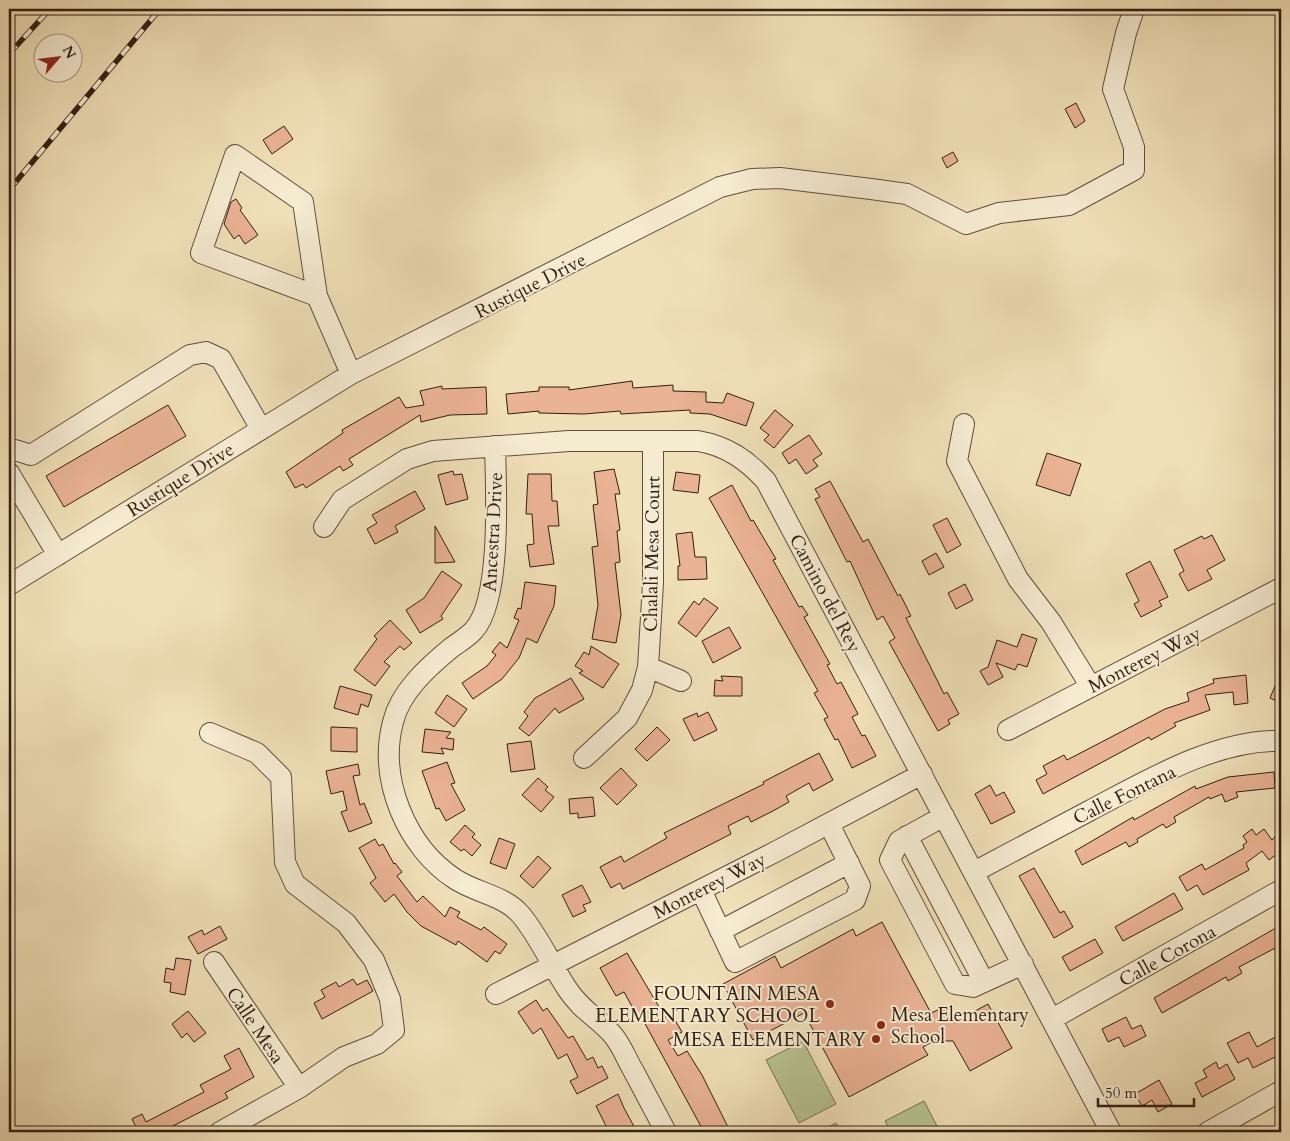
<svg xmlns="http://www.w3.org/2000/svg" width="1290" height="1141" viewBox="0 0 1290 1141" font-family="Cardo,serif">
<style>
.green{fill:#b7c391;stroke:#747152}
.building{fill:#eab394;stroke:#301f13}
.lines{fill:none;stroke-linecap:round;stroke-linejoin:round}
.minor-casing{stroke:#604f3c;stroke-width:22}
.minor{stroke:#f5ebd1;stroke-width:20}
.rail-casing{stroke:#301f13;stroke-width:5.5}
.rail{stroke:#f5ebd1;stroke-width:4;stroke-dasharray:11;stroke-linecap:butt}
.poi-dot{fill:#8f2418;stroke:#f5ebd1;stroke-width:2}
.labels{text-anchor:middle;stroke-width:4;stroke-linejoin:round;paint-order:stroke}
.street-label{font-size:19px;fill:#301f13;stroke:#f5ebd1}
.poi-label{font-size:19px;fill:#301f13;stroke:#f5ebd1;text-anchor:end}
</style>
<rect width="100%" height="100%" fill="#f0e0b8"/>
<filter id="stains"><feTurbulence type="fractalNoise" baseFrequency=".004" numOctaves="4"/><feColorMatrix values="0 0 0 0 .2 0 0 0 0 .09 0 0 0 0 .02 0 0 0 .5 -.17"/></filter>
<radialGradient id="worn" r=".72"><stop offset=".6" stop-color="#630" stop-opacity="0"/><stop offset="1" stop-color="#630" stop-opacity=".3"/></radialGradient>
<path class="green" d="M803,1041l33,63 -37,19 -33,-63z
M924,1101l16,31h-49l-6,-11z
M836,1123l6,9h-24z"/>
<path class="building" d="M1076,103l9,18 -10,7 -10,-19z
M284,126l9,13 -21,15 -9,-14z
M953,152l5,9 -11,7 -5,-10z
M236,199l6,9 -2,2 18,25 -13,9 -6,-9 -5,4 -10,-15 7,-22z
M632,381l1,7 40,-3v6l33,1v10l17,1 4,-10 27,10 -8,23 -36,-12 -20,-1v-3l-69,4 -1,-3 -36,3 -45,-1v-2l-31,3 -2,-20 33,-3v-4h30v3z
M442,386v3l44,-2 1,27 -37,1 -29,7 -1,-7 -71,44 4,6 -10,6 -3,-5 -34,22 -3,-4 -8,4 -9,-16 57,-39 -1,-3 57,-33 7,11 18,-3 -4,-14z
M168,405l18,31 -122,71 -18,-31z
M775,410l18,15 -19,23 -10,-8 5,-5 -9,-7z
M809,435l13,19 -9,6 5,6 -12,8 -10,-15 -7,5 -7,-11z
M1047,453l34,11 -11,32 -34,-11z
M614,469l6,25h-5l5,36 -3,1 3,31 -5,1 6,52 -5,28 -24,-4 6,-34 -6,-58 6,-1 -5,-41 5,-1 -4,-32z
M453,471l1,4 8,-1 6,25 -22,6 -8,-30z
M676,472l24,3 -2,18 -25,-3z
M528,474h23l1,27h5l2,25h-11l6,38 -24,3 -3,-22 7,-1 -2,-30h-6z
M830,481l33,61 5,-3 30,57 2,-2 11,22 -5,2 38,76 3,-2 12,22 -11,6 2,4 -12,7 -49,-89 6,-4 -12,-22 -6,4 -27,-59 -3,1 -32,-63 5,-2 -5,-8z
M732,485l19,36 2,-1 23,39 -3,1 26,47 3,-1 6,9 -4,2 26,47 -3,1 10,19 4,-2 17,32 -6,3 10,19 3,-1 11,21 -24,12 -14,-29 -3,1 -11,-21 4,-2 -14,-24 4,-2 -109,-193z
M415,491l10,18 -30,17 3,6 -23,12 -8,-15 10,-6 -5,-8z
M947,518l14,27 -14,8 -14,-28z
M435,526l20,36 -20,1z
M692,532l3,25h11l1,22 -29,1v-14h2l-4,-32z
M1212,535l13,25 -18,10 5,9 -24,12 -9,-17 5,-3 -10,-21 28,-14 2,3z
M936,553l8,14 -15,8 -7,-14z
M1150,561l18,36 -9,4 3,5 -21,11 -7,-13 5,-3 -13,-27z
M442,571l20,14 -21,31 2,3 -23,14 -14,-23 18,-12z
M525,582l31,4 -2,20 -17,37 -10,-5 -8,20 -17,21 -29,20 -11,-16 25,-17 9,-11 -4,-3 8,-10 7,6 12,-28 -5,-2 4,-10 3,1z
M965,584l8,16 -17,9 -8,-16z
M704,598l14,10 -22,29 -18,-14 16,-22 5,4z
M390,620l22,23 -8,7 -4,-4 -16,16 6,4 -15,20 -21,-16 23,-31 -3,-3z
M729,627l12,21 -28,15 -11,-22z
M1022,634l15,5 -10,28 -9,-3 -3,6 -19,-7 7,14 -15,8 -8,-14 8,-4 9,-27 20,7z
M591,646l28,18 -16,24 -24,-15 4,-2 -8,-5 9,-14 5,3z
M1281,672v31l-11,-5z
M1246,675l2,28 -14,2 -1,-13 -28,3 5,15 -36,13 2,3 -25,14 -2,-3 -106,57 -7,-14 11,-6 -4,-8 21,-11 3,5 98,-51 24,-8 -2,-8 27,-10 -1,-4z
M721,676l21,1v19h-28l1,-16 8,1z
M571,678l13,21 -25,14 -4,-5 -26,28 -10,-8 9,-12 -4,-4 11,-14z
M340,686l32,9 -4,12 -7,-3 -3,11 -24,-7z
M447,695l20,14 -13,18 -19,-14z
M708,712l9,18 -23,11 -11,-22 14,-6 1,4z
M331,727l26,1v24l-26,-1z
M657,727l13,13 -23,21 -12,-12z
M425,729l26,3 -5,6 8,1 -1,11 -12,-2 3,6 -22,-2z
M531,741l4,28 -24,3 -4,-28z
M819,753l14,27 -20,11 -4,-8 -23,13 3,6 -18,10 -20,10 -3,-6 -20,10 3,8 -108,55 -3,-6 -9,5 -11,-21 21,-11 3,6 43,-24 -3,-5 100,-49 -1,-2z
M447,762l8,21 -4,1 14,26 -19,11 -7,-13 -3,1 -14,-38z
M358,764l2,11 -7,1 7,29 4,-2 8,20 -23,9 -8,-20 6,-2 -4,-19 -12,3 -5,-23z
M621,768l16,17 -20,20 -17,-17z
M1274,772l1,16 -39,4 2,5 -13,5 -3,-8 -12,5 -1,-2 -35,20 2,5 -10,6 -3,-4 -26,15 1,3 -9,5 -3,-5 -44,23 -7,-14 58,-34 1,3 61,-34 1,3 32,-12z
M538,778l10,9 -3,3 9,7 -13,15 -19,-17z
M990,785l6,11 8,-4 11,20 -24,12 -16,-30z
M593,797l2,19 -17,2v-5l-8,1 -1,-15z
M465,825l10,9 -3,3 9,8 -9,11 -8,-7 -3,2 -11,-9z
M1252,829l4,6 8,-6 8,11 9,-10v21l-12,9 -7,-9 -16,12 3,7 -46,25 -6,-10 -10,6 -8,-14 23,-13 3,6 39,-22 -1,-3 4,-3 -4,-6z
M499,838l16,6 -9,25 -16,-6z
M375,839l4,7 4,-2 11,20 1,-1 7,9 -5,4 20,26 6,-6 22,21 5,-10 10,5 -3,5 24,13 3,-3 23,17 -7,10 -5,-3 -8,11 -29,-21 -2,4 -35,-19 -14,-14 -13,-18 -9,8 -15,-19 6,-5 -17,-30z
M538,856l13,12 -18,20 -13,-12z
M1034,868l26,45 4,-2 9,16 -19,11 -35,-62z
M582,885l9,17 -8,3 3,6 -13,6 -11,-22z
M1174,893l9,16 -60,32 -8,-14z
M882,922l49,91 9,-4 7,3 6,11 35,-19 24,44 -42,23 -17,-30h-10l-2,-4 -18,10 5,8 -79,42 -45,-84 -51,27 -30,-56 52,-28 6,12 72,-39 3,7z
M1281,925v20l-42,22 3,6 -14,8 -2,-4 -64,36 -8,-15z
M220,926l7,13 -29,15 -10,-17 14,-7 2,5z
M1095,939l8,14 -33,18 -8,-14z
M627,953l38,64 6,-4 11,19 -14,8 10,16 9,-5 15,24 26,52 -10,5h-14l-61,-112 -3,1 -16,-29 -8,4 -16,-28z
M176,958l15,2 -6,35 -15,-3 1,-9 -7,-1 2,-14 8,2z
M353,979l4,6 10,-5 6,11 -51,28 -8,-16 11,-6 -4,-7 15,-8 3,5z
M536,1000l7,11 4,-3 21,30 5,-2 14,24 6,-3 5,11 4,-2 6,12 -31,16 -7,-13 8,-4 -11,-23 -9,5 -17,-31 -8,6 -15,-22z
M188,1011l18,22 -12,9 -7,-9 -5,5 -10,-14z
M1126,1017l6,12 9,-4 5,11 -22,11 -5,-10 -11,5 -6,-13z
M1249,1032l8,15 24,-13v20l-28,14 -5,-10 -10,5 -11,-20z
M239,1048l15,29 -29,16 3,5 -67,34h-35l10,-5 -4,-8 10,-5 4,8 58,-30 -4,-7 31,-16 -7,-13z
M1216,1062l3,7 8,-5 8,15 -33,18 -7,-14 12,-6 -4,-7z
M1159,1080l13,24 -14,8 -6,-12 -10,6 -7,-12z
M618,1094l6,14 13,24h-28l-13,-26z"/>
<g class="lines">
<defs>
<path id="minor" d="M317,296l-14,-94 -68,-47 -34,98 116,43 34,78
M964,424l-7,37 61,118 33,43 40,65
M495,446c1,42 7,153 -21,184 -6,7 -15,12 -23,18 -23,19 -51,44 -58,74 -15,57 13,125 62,157 21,14 49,16 66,36 19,23 30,50 47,75 14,21 29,27 44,44 9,10 14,24 21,36 11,21 22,41 33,62
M9,452l6,-2 16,5 159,-100 16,-3 15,7 40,70
M9,473l49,82
M324,527l18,-27 65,-41 26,-8 136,-10h129c29,5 49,19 68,40l345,651
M9,585l342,-211 369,-187 32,-8 28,-1 91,11 36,5 59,30 33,-11 70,-8 65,-35v-23l-21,-58 13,-56 8,-24
M648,667l33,14
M1008,730l273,-142
M210,733l47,20 24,24 4,85 10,22 51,39 28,37 16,39 4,31 -17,14 -33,13 -45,31 -79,44
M584,758l43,-40 15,-28 6,-23 5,-84v-141
M944,816l-45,25 -9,19 65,124 18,3 50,-23
M907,836l77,146
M974,872c38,-20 77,-41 115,-61 57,-30 127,-72 192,-70
M701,890l34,72 120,-62 5,-14 -31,-62
M720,931l129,-68
M214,962l85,126
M496,994l279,-142 147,-78
M1052,1019l229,-129
M1208,1132l73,-41"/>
</defs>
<use href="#minor" class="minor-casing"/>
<use href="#minor" class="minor"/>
<defs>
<path id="rail" d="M9,54l41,-45
M9,190l151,-181"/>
</defs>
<use href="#rail" class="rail-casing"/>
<use href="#rail" class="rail"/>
</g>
<g class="poi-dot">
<circle cx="830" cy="1004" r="5"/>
<circle cx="881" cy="1025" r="5"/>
<circle cx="876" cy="1039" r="5"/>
</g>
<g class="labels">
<g class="street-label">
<text transform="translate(530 285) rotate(-27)" y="7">Rustique Drive</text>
<text transform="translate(180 479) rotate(-32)" y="7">Rustique Drive</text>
<text transform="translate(492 532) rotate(-87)" y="7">Ancestra Drive</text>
<text transform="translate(651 554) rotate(-89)" y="7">Chalali Mesa Court</text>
<text transform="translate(826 593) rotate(62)" y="7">Camino del Rey</text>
<text transform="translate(1144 659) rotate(-27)" y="7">Monterey Way</text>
<text transform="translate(1124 794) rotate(-26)" y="7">Calle Fontana</text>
<text transform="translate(709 885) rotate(-27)" y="7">Monterey Way</text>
<text transform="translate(1167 955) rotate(-29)" y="7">Calle Corona</text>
<text transform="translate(256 1025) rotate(56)" y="7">Calle Mesa</text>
</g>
<g class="poi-label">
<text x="820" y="1000">FOUNTAIN MESA<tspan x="820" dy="22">ELEMENTARY SCHOOL</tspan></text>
<text x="891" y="1021" text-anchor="start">Mesa Elementary<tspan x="891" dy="22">School</tspan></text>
<text x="866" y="1046">MESA ELEMENTARY</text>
</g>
</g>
<rect width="1290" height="1141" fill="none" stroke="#f0e0b8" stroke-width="30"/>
<rect x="10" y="10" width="1270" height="1121" fill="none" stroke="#301f13" stroke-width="2.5"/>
<rect x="15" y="15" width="1260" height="1111" fill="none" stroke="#301f13"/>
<g transform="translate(58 58) rotate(62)"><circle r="24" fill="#f5ebd1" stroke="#a69985"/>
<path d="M0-4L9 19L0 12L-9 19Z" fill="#8f2418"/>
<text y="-8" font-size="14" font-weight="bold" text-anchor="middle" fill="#301f13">N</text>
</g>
<path d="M1098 1098v8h96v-8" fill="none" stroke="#301f13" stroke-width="2.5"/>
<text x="1105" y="1098" font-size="15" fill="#301f13" stroke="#f5ebd1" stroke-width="4" paint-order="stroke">50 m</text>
<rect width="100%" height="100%" filter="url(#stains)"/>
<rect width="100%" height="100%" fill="url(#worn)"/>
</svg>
